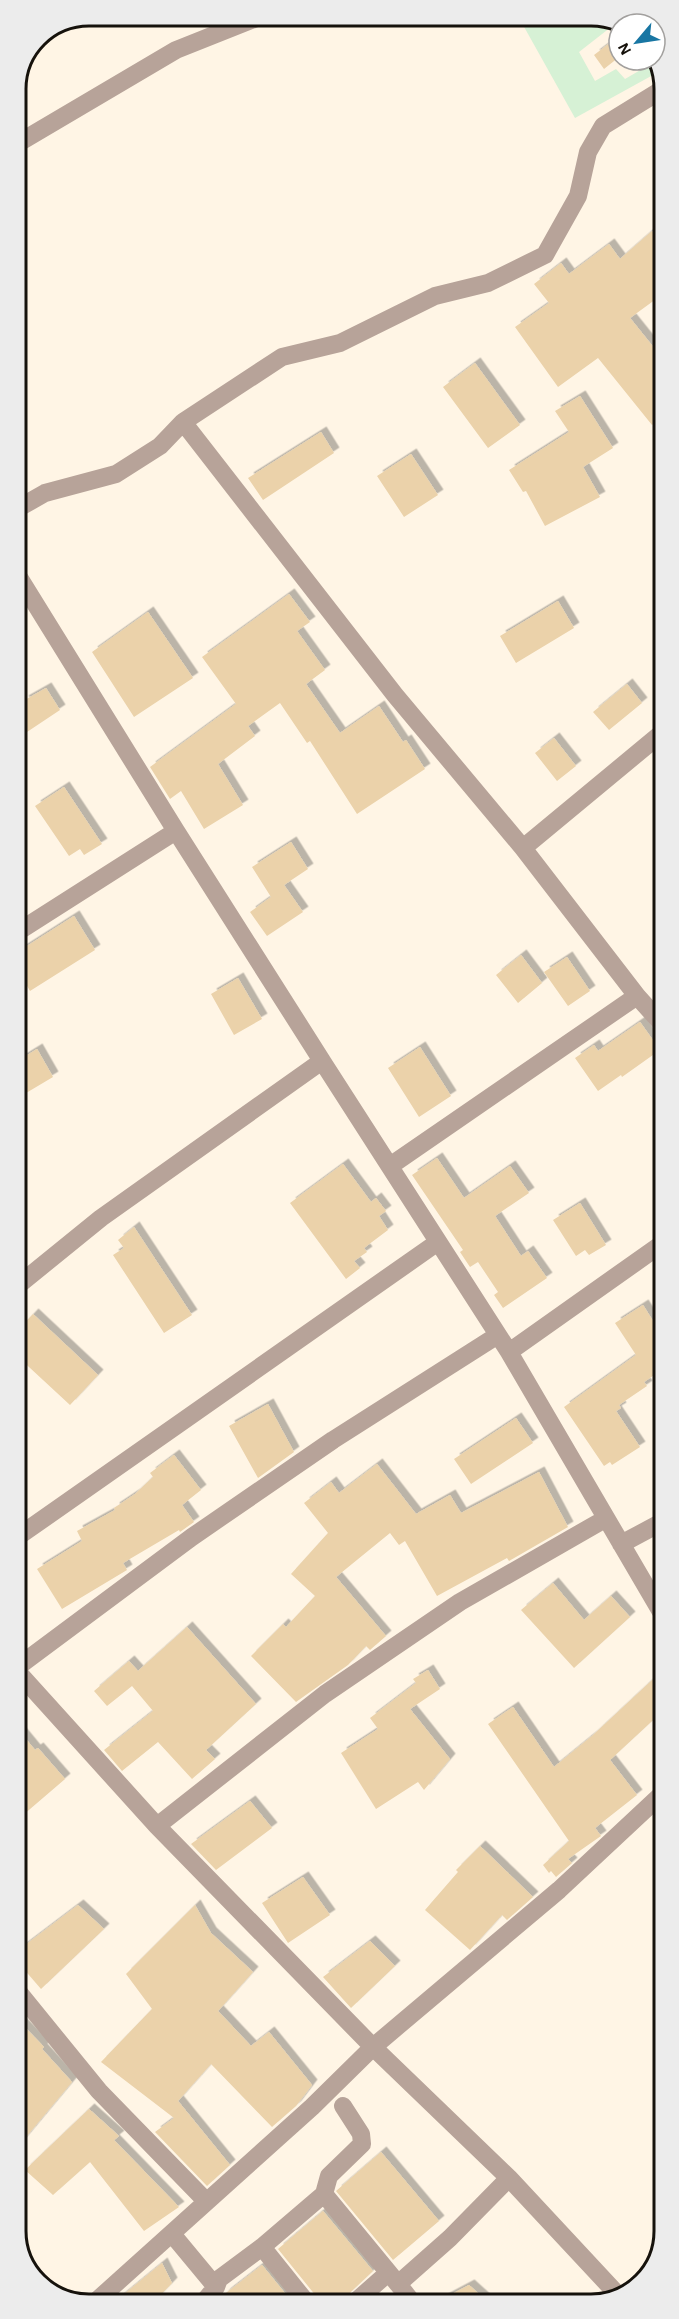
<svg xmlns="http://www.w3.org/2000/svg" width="679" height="2319" viewBox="0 0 679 2319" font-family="'Alegreya Sans',sans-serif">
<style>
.green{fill:#d6f1d5}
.building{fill:#ebd2aa;filter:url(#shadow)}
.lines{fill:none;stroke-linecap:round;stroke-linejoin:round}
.minor{stroke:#b7a399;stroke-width:18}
.rim{fill:none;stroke:#16120c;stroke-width:3}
</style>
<defs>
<filter id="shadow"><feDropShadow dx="5.5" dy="-5.5" stdDeviation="0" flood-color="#0004"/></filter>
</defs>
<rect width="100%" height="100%" fill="#fff5e5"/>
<path class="green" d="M518,16h82l11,11 -32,25 16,29 21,-12 9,10 24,-14 4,10 -78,43z"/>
<path class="building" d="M619,36v21l-15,12 -10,-14z
M652,231l11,13v50l-33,24 33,41v57l-11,9 -54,-67 -40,29 -43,-60 34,-24 -15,-19 27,-21 8,11 40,-30 11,15z
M475,363l45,62 -32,23 -45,-61z
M580,396l33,52 -30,19 17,30 -55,29 -19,-35 -3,1 -14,-22 60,-38 -14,-21z
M321,432l13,21 -71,47 -15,-22z
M411,454l27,41 -34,22 -27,-41z
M289,594l21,28 -13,9 28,39 -19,14 34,49 39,-27 24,36 3,-2 19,29 -68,45 -47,-73 -3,2 -27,-40 -32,23 7,10 -37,28 25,41 -39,24 -23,-38 -11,8 -20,-32 86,-63 -34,-47z
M558,601l16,27 -58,35 -16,-27z
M148,612l45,66 -59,39 -42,-65z
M627,684l15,19 -33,27 -16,-18z
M46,688l14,22 -45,30v-30l11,-6 -3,-3z
M554,738l22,28 -19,15 -22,-28z
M64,787l38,57 -18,11 -4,-6 -11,7 -34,-50z
M291,842l17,27 -24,16 19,27 -36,24 -17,-24 21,-15 -19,-30z
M74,916l21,34 -65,41 -14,-24v-14z
M521,955l21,28 -24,20 -22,-28z
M567,957l23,34 -22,15 -24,-34z
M238,978l24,41 -28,16 -23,-41z
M640,1022l20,28 -38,27 -1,-2 -23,16 -23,-33 19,-13 4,6z
M420,1047l31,49 -32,21 -31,-49z
M37,1049l16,28 -37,22v-37z
M437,1158l27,40 46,-32 19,27 -34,23 26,40 7,-5 19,27 -44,30 -9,-13 4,-3 -20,-30 -8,5 -10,-15 3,-2 -51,-75z
M343,1164l28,38 5,-4 10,13 -7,5 9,14 -24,18 3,4 -13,9 6,7 -14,11 -56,-76z
M580,1203l26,42 -17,10 -4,-5 -9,6 -23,-36z
M134,1227l58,88 -28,18 -51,-78 11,-7 -6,-8z
M643,1305l20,32v32l-19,13 3,4 -28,19 2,3 -5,3 24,36 -28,18 -2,-3 -6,4 -40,-59 72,-52 -21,-32z
M33,1314l65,61 -28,30 -54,-50v-23z
M268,1404l26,48 -36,26 -29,-52z
M516,1418l17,25 -62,41 -17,-25z
M174,1455l27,35 -19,15 12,17 -14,10 -1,-2 -56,33 4,7 -65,39 -25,-40 45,-28 -5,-10 38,-21 -1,-2 21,-14 18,-17 -3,-4z
M377,1464l39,50 34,-19 11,18 78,-41 29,55 -59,34 -2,-3 -70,38 -32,-55 -6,4 -9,-12 -54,44 50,59 -16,14 -4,-4 -18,19 -52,37 -45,-46 32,-32 3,3 29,-31 -24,-22 37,-41 -24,-30 27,-21 8,11z
M553,1583l31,37 27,-24 19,21 -56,51 -53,-58z
M187,1627l69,77 -50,46 9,9 -23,20 -34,-37 -36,29 -18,-21 49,-39 -21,-25 -25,20 -13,-15 35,-30 9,10z
M664,1669v41l-54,50 27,35 -42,33 6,8 -33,23 4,4 -16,14 -5,-6 -2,2 -6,-8 26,-24 -81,-117 25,-17 41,60 38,-31z
M428,1670l12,19 -30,20 40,50 -26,31 -6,-8 -42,27 -35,-56 37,-24 -8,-11 46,-35 -3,-4z
M16,1727l19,23 3,-2 27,31 -49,42z
M250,1801l22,27 -56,42 -25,-26z
M480,1846l53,51 -26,23 -5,-5 -32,35 -45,-40 33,-38 -2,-2z
M303,1877l27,38 -42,28 -26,-40z
M78,1905l26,24 -63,60 -25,-29v-8z
M195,1905l16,28 42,39 -35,39 33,35 18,-14 43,53 -16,21 -24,21 -61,-63 -33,37 52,64 -23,21 -52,-54 19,-14 -73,-56 51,-53 -26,-35z
M370,1941l25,25 -44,42 -28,-31z
M16,2018l28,29 -2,2 30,33 -56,67z
M89,2109l30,27 -5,4 65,67 -35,24 -54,-69 -37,33 -28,-25z
M381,2152l58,69 -46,39 -57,-69z
M323,2211l50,60 -34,32h-21l-2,-7 -38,-47z
M162,2263l10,20 -20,21h-40z
M262,2265l31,38h-76l9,-10z
M469,2285l20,18h-54z"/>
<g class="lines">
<path class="minor" d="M15,145l161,-95 88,-35
M183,422l99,-65 58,-14 95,-47 53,-13 57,-28 33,-59 10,-44 15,-26 60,-37
M15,510l30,-17 71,-19 44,-28 23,-24 212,273 128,153 114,148 26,29
M15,571l161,260 146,230
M523,848l140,-116
M16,933l160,-102
M390,1166l247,-170
M16,1287l85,-69 221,-157 187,291 155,265
M509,1352l154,-109
M16,1538l422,-296
M621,1544l43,-23
M16,1668l176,-131 141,-97 165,-105
M16,1670l141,156 216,221 186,-157 105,-98
M157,1826l168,-132 135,-92 145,-83
M16,1989l83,102 107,110
M343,2106l18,28 1,10 -33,32 -5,18 74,90
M172,2234l44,53
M262,2247l45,56
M354,2303l34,-30
M413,2303l-15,-19 52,-46 59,-60
M93,2304l219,-197 61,-60 136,131 109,117
M202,2304l14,-17 3,-8 43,-32 62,-53"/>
</g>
<path d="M0 0H679V2319H0ZM89 26H591A63 63 0 0 1 654 89V2231A63 63 0 0 1 591 2294H89A63 63 0 0 1 26 2231V89A63 63 0 0 1 89 26Z" fill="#ececec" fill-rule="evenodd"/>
<path class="rim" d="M89 26H591A63 63 0 0 1 654 89V2231A63 63 0 0 1 591 2294H89A63 63 0 0 1 26 2231V89A63 63 0 0 1 89 26Z"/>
<g transform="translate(637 42) rotate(241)"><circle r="28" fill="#ffffff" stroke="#a2a09e" stroke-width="1.5"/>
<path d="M0-4.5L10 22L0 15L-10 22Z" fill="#1876a3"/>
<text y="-9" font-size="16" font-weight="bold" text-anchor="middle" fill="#16120c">N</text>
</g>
</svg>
